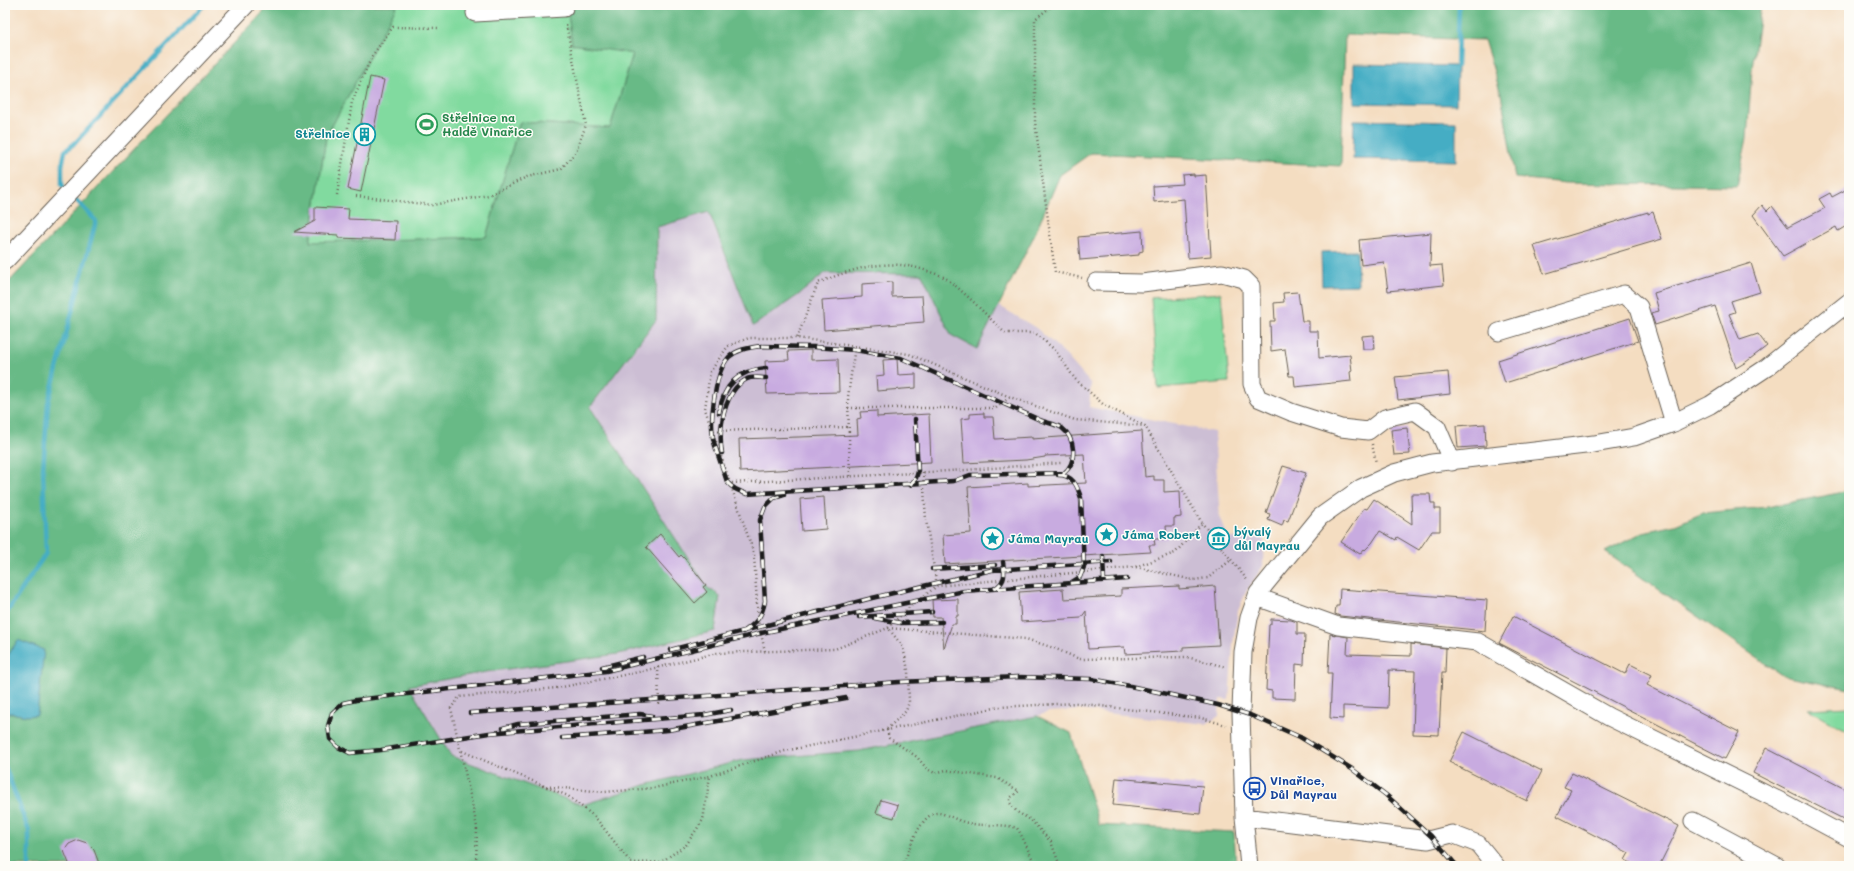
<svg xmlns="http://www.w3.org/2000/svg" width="1854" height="871" viewBox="0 0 1854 871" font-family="Mali,sans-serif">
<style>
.industrial{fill:#ccbed4}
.green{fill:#81da9f;stroke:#4e7b5e}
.forest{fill:#68ba86;stroke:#426b51}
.water{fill:#45adc4;stroke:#306470}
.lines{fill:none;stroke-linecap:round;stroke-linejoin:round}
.stream{stroke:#45adc4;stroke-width:4.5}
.building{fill:#c8abe0}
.minor-casing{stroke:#686056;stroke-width:19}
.path{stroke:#686056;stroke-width:2.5;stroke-dasharray:1 3;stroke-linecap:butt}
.minor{stroke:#fff;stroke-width:17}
.rail-casing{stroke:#1c1c1c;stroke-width:4.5}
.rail{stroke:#fdfcf7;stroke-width:3;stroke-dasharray:9;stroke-linecap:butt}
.labels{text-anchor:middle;stroke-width:3;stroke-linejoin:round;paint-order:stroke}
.leisure-label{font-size:12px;font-weight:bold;fill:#27864d;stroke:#fdfcf7;text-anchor:start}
.culture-label{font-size:12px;font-weight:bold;fill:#0d838f;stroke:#fdfcf7;text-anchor:start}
.transit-label{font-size:12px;font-weight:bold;fill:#164399;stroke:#fdfcf7;text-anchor:start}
</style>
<rect width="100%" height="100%" fill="#fdfcf7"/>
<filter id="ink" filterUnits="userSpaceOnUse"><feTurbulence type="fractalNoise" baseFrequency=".025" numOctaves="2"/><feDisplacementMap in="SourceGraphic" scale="8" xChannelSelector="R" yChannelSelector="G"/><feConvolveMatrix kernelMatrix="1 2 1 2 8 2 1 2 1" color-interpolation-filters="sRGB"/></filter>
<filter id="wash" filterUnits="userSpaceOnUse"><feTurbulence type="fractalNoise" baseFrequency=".012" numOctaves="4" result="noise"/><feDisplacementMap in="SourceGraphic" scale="16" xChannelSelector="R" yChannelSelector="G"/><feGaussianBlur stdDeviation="0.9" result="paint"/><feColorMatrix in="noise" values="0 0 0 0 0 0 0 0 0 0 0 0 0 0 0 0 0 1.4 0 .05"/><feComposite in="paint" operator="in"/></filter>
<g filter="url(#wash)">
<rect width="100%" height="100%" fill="#f4ddc1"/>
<path class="industrial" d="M709,212l44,114 71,-62 116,6 96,58 26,23 29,33 -2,23 125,25 6,87 9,19 35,-1 -1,29 -17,26 -8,19 -5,32 -4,57 -9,-1 -1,17 -13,8 -127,-14 -30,2 -12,4 -178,35 -116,9 -98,25 -63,20 -131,-49 -43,-70 78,-14 132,-18 97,-23 5,-35 -4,-4 -23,20 -37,-104 -66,-101 65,-87 2,-93z"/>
<path class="green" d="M397,5h170l5,39 61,9 -23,75 -90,-6 -34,115 -176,6 16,-106z
M1221,293l8,89 -71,6 -7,-90z
M1849,707v25l-41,-23z"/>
<path class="forest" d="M270,5h127l-71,132 -16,105 176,-5 34,-115 90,6 23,-74 -61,-10 -5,-39h1194l-9,64 -5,69 -10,48 -171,-3 -51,-5 -14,-84 -17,-54 -139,-5 -4,131 -250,-13 -31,22 -27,63 -56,111 -26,-14 -29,-61 -97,-1 -28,23 -44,30 -44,-114 -52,15 -1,93 -66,87 119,183 7,2 4,4 -5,35 -97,23 -132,18 -77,14 42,70 131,49 63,-20 98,-25 116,-9 178,-35 34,17 28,92 135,7 2,34h-1231v-154l22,4 -9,-76 -13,20v-374z
M1849,491v198l-66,-13 -178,-124 38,-20 32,-7 28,-12 64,-6z"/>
<path class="water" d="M1354,64l103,2 -1,39 -102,-2z
M1354,120l102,2v39l-103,-2z
M1357,251l1,34 -36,1 -1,-34z
M18,640l26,10 -7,65 -10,1 -22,-4v-52z"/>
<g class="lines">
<path class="stream" d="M1457,66l2,-61
M5,615l41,-62 -3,-84 5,-66 48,-182 -34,-36v-19l3,-15 11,-9 128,-137
M5,767l24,64v35"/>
</g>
<g id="blocks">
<path class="building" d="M370,77l14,3 -23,112 -13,-3z
M1194,174v2l12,-1 5,81 -23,2 -4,-59 -30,3 -1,-16 30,-2 -1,-9z
M1849,188v31l-3,2 2,4 -10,6 -2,-4 -53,29 -30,-41 9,-10 5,6 5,-5 16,21 37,-19 -6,-9 11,-6 2,4z
M315,207l34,2 -1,10 48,2 -1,19 -57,-2v-3l-44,-3 21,-11z
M1648,212v2l5,-2 9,27 -118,35 -10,-28z
M1142,231l1,20 -4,1v3l-59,5 -2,-23z
M1431,233l-1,33 12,-1 2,20 -56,6 -4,-29 -23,3 -2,-25z
M1751,263l9,29 -29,9 4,11 -6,2 11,26 18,-6 9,12 -21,16 -10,6 -21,-62 -60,19 -4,-12 8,-2 -5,-18z
M892,282v15l30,-1 2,26 -100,8 -2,-30 40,-3v-13z
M1298,292l4,29h7v10h9l1,27 31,-3 2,16 -2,1 1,9 -56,6 -1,-11h-5l-4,-27 -14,2 -1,-30h5l-1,-18 10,-1 -1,-9z
M1630,318l8,23 -133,42 -7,-23z
M1374,335l1,14h-12l-1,-13z
M811,350v10l27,-1 1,33 -72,2 -2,-33 24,-1 -1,-9z
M897,359l1,16 18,-1v14l-39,3 -1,-15 8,-1 -1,-15z
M1448,372l2,22 -52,6 -3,-23z
M877,411v6l52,-3 2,48 -191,10 -1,-33 119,-4 -1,-16 4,-1 -1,-6z
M984,413v4h9l2,22 37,-2v2l110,-8 3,46 9,-1v4h10v12l16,-1 1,26 -7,1v8h-8l1,13h-13l1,6h-6l2,7 -206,12 -2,-29 28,-2 -3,-46 60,-4v3l58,-3 -2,-29 -39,2v1l-19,3 -62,3 -3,-44 9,-1v-4z
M1485,424l1,22 -28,2 -2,-22z
M1407,428l3,26 -16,1 -3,-25z
M1283,466l23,7 -18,48 -4,-1 -2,6 -14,-6 2,-6 -4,-1z
M1411,494h19l1,9h4v6h5v22h-8l-13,19 -22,-13 -1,3 -16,-9 -8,12 -7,7 -1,-1 -4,5 -19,-12 23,-34 3,1 7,-10 38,25z
M824,497l2,32 -24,2 -2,-32z
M660,534l19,23 2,-2 4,4 21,26 -3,2 4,5 -12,11 -49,-56z
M1179,586v3l36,-3 4,59 -36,2v4l-58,3 -1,-7 -36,2 -2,-38 -5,7 -60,4 -2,-30 44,-3 1,10 57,-3v-7z
M1340,589l147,11 -2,31 -145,-15 -5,-2 1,-8h3z
M958,599v17h-2v8h-4l-8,24 -3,-31h-8l-1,-17z
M1513,616l112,58 5,-10 22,11 -5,10 92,47 -14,27 -226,-116z
M1271,619l20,1 6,2v12h8l-1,31 -8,-1 -1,35 -23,-1v-7l-6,-1 3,-65 2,-1z
M1330,634l18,3 -1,17 64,2v-12l35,4 -1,25h-3l-3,62 -26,-1 2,-63 -26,-1 -1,38 -45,-2v13l-13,-1 2,-45h-4z
M1464,732l78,39 -15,30 -78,-39z
M1766,748l83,43v31l-96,-49z
M1572,773l107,53 -20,40h-22l-12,-6 4,-7 -72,-37 14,-26 -7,-3z
M1116,778l87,8 -3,28 -87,-9z
M881,800l17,5 -4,13 -18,-5z
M78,840l9,3 7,7 6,16h-30l-6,-15 5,-7z"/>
</g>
</g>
<g filter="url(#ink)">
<use href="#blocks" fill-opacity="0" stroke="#686056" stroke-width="1"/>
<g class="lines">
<defs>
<path id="minor" d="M475,13l89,-5v-3
M5,261l241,-256
M1096,282l46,1 80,-10 22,6 7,7 1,98 6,14 33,14 50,16 27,3 17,-13 30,-7 22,16 15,35
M1499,332l125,-38 15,13 35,116
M1257,597l81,29 140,16 131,75 175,86 65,35
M1244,817l184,23 24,-6 26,10 18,22
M1693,821l84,45
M1249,866l-5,-49 -3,-105 2,-60 6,-34 9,-25 62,-76 41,-29 33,-15 38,-10 162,-19 40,-7 37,-13 39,-19 56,-37 83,-66"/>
</defs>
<use href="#minor" class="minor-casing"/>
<path class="path" d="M1053,5l-18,14v103l20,150 27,6
M337,195l15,-93 20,-46 21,-29 46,1
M356,196l76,9 57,-10 38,-18 34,-8 15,-17 10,-27 -20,-101
M797,338l21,-55c36,-15 71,-26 109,-12 6,2 14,4 20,8 21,16 39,36 58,54h30l20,17 20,29 29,26 41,21 57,97 46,58
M848,408h148l14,-11
M714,431l135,-4
M1372,444l4,19
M923,472l3,48 11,66
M850,476l-2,-79 7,-51
M732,483l234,-13 95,-7
M1136,567l57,13 15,-2 23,-18
M888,628l138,11 28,9 25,11 108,-2 39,10
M765,651l-7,-30 -4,-67 -49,-145 5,-37 18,-26 21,-8h48l112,16 101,43 65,23 70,6
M658,667l1,38
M887,729l19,-18 3,-9 -1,-32 -5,-23 -14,-18
M887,730l2,8 28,19 10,12 8,4 11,-3 51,8 22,13 -9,7v5l7,9 14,8 20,22 9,24
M462,751l106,45 27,21 36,46 30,-1 25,-17 17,-25 7,-44
M542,786l63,6 49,-4 56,-12 75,-25 214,-44 77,-4 125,15 25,7
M476,866l1,-39 -26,-119 8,-11 98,-9 82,-16 78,-19 118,-4 53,-21 19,-19 30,-23 198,-19 40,-14 27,-30
M903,866c5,-14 18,-55 36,-53 8,1 19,8 29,10 16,4 33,0 49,5 8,12 11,25 20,38"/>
<use href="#minor" class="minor"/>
<defs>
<path id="rail" d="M761,346l53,1 41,3 46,8 139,62c7,3 16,4 22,8 13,10 16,34 2,45l-94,2 -16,6 -207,13c-8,-3 -14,-5 -20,-12 -4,-14 -11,-30 -14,-44 -3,-19 2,-67 16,-81 9,-8 20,-9 32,-11z
M719,413c4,-27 19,-43 47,-45
M722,453c-4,-23 2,-63 25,-74 5,-3 13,-1 19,-1
M1058,475c15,0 19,10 23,23l3,69 -4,10 -8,5
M910,485l6,-7 2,-6 -3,-53
M1103,556l1,24
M932,569l63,-4
M994,589c12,-7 11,-15 9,-27
M859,617l73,-5
M874,618l27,5 41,-1
M743,632c13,-9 19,-15 22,-31l-5,-81 5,-13 9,-9 10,-3
M670,650l202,-52 120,-28 119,-8
M602,667l41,-10
M731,710l-27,5 -215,18 -108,17 -31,3 -12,-6 -8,-8 -2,-13 4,-13 11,-10 13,-3 250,-29 155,-38 203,-42 163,-12
M470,713l429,-31 119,-5 73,2 39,7 88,19 32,10 50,22 52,32 34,26 45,41 26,30
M503,728l15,-4 122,-10 12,2
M562,738l106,-8 178,-32"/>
</defs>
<use href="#rail" class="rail-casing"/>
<use href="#rail" class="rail"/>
</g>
</g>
<defs>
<symbol id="stadium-ring" viewBox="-11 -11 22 22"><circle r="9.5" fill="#fdfcf7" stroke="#2e9e5b" stroke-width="1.5"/><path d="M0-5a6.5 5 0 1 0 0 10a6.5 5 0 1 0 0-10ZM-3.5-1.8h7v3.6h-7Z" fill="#2e9e5b"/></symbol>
<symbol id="building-ring" viewBox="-11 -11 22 22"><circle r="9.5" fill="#fdfcf7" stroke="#0f9aa8" stroke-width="1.5"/><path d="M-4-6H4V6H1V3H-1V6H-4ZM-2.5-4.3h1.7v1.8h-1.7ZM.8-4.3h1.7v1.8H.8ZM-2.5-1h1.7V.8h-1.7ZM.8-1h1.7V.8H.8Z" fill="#0f9aa8"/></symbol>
<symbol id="sight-ring" viewBox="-11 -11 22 22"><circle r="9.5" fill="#fdfcf7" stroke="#0f9aa8" stroke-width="1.5"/><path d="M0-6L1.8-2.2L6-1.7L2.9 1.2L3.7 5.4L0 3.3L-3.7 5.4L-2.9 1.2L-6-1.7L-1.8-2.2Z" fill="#0f9aa8"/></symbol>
<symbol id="museum-ring" viewBox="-11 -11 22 22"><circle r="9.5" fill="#fdfcf7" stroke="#0f9aa8" stroke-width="1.5"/><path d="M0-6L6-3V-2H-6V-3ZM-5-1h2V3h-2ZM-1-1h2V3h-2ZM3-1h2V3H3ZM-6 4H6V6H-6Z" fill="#0f9aa8"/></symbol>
<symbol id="bus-ring" viewBox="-11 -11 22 22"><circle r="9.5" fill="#fdfcf7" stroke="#1a4fb4" stroke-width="1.5"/><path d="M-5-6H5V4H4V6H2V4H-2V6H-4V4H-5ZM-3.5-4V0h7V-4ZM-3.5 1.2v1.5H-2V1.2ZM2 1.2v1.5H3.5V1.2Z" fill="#1a4fb4"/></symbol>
</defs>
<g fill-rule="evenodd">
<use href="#stadium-ring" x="414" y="112" width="25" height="25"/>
<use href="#building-ring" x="352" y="122" width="25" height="25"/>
<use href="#sight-ring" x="1094" y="522" width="25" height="25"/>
<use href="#sight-ring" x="980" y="526" width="25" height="25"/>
<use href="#museum-ring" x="1206" y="526" width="25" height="25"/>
<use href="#bus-ring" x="1242" y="776" width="25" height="25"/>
</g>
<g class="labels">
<g class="leisure-label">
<text x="442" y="122">Střelnice na<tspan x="442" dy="14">Haldě Vinařice</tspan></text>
</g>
<g class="culture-label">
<text x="350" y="138" text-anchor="end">Střelnice</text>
<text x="1234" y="536">bývalý<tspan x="1234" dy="14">důl Mayrau</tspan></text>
<text x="1122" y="539">Jáma Robert</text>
<text x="1008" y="543">Jáma Mayrau</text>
</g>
<g class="transit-label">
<text x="1270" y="785">Vinařice,<tspan x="1270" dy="14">Důl Mayrau</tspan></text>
</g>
</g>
<rect width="1854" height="871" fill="none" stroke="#fdfcf7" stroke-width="20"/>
</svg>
